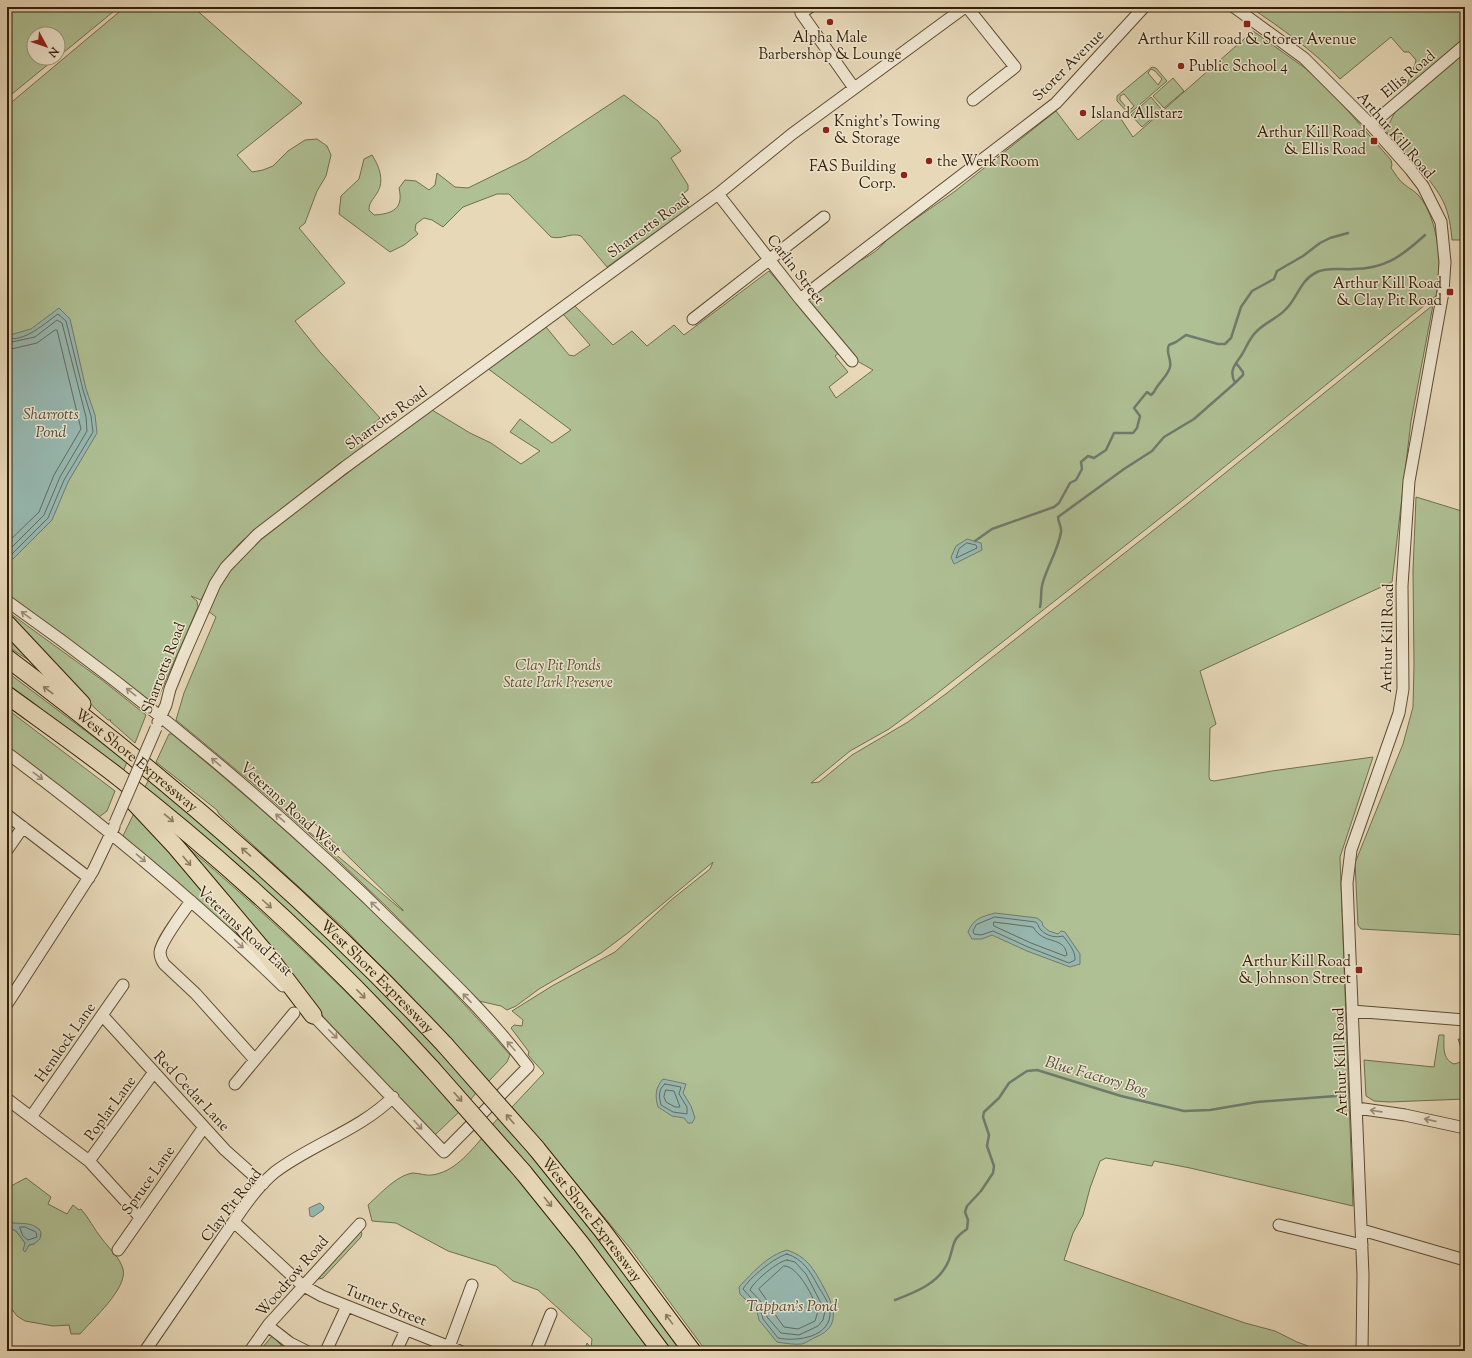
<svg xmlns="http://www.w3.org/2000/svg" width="1472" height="1358" viewBox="0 0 1472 1358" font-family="'Sorts Mill Goudy',serif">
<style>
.green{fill:#afc094;stroke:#706f4d;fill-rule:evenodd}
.water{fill:#97b9b2;stroke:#6f7b6d}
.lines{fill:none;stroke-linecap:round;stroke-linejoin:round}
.shore{stroke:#646c5c;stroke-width:1}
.stream{stroke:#6f7b6d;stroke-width:2.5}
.minor-casing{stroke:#5f4c32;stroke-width:13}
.highway-casing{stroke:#321e06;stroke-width:19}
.minor{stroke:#efe6d1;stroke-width:11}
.highway{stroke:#e7d8b8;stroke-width:17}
.minor-bridge-casing{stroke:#5f4c32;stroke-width:13;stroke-linecap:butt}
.highway-bridge-casing{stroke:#321e06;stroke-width:19;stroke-linecap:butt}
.minor-bridge{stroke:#efe6d1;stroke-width:11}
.highway-bridge{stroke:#e7d8b8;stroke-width:17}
.oneway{stroke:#9a8c76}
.oneway2{stroke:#8c7b5f}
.poi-dot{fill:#8f2418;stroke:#efe6d1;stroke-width:1.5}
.labels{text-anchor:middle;stroke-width:3;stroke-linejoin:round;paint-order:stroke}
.poi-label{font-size:15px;fill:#321e06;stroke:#efe6d1;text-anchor:start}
.street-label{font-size:15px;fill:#321e06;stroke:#efe6d1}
.park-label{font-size:15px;font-style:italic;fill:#584f31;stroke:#efe6d1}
.water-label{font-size:16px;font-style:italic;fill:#504c3a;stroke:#efe6d1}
</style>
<rect width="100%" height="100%" fill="#e7d8b8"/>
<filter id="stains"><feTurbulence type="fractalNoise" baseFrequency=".005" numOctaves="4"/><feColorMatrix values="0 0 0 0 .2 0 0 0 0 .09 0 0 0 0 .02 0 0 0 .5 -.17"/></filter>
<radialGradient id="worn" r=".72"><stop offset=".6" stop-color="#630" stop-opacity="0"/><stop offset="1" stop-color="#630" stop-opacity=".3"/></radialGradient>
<path class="green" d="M7,7h112l-61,50v-23h-24v24h22l-49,40z
M125,7h68l109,96 -65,52 15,17 11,-2 10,-4 15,-15 17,-11 12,-1 10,7 4,9 -5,21 -9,15 -12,32 -6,5 46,55 -50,38 25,31 60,66 -20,18 3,12 -121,93c-17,17 -31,37 -41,59l-10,-4 6,5 1,6 -39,89 -7,6 -145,-107v-489z
M1250,7h215v33l-58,48c1,-10 7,-18 9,-28l-7,-8h-5l-13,-15 -51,42c-27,-29 -58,-50 -90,-72z
M1253,31l52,37 22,19 64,73 1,5 -1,3c4,5 8,13 14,17 5,4 10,6 14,11 19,22 25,73 17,100l-249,201 -252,198 -46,34 -39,22 -39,32 8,-1 33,-27 56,-33 39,-29 241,-190 245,-198 -22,116 -19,161 -192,89 16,53 -6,4 -1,49 1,3 4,1 58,-10 101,-14 -33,100 13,349 -163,-38 -36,-7 -2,5 -46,-8 -6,3 -10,27 -7,27 -10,18 -9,27 181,63 30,8 22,11 25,9 -24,-1 2,1h-594l-77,-104 -117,-140 32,-34 -16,-18 1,-3 -18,-24 3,-3 8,1 1,-6 -11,-9 40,-25 63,-34 56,-52 39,-31 3,-7 -84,70 -28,21 -62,36 -23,17 -9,4 -6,-4 -22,-5 -91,-93 -69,-66 -68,-60 -75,-62 8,-27 32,-76 -8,-6 11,-24 11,-16 37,-38 165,-123 38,23 21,10 30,21 19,-13 -30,-19 10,-13 32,24 19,-13 -84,-62 59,-41 23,28 5,1 16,-11 -27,-31 11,-9 39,40 19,-14 15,15 27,-21 10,10 85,-64 71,81 -5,4 13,16 -19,15 7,11 37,-28 -21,-12 -44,-56v-3c11,-9 22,-19 34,-28 14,-10 31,-14 43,-29 6,-7 13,-18 23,-18l46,-32 102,-81 22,29 37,-30 18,27zM314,823l89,87v1l-95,-80z
M1465,47v188l-5,5h-8c-3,-40 -14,-48 -38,-79 -11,-4 -24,-20 -28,-31l11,-22z
M1152,67l4,1 11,13 -38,33 -12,-13v-5zM1151,69l4,2 7,8 -4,6 -10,-12zM1124,94l10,12 -3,3 -4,-1 -7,-8v-4z
M1173,78l11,13 -20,17 -11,-12z
M624,95l34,26 23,30 -10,7 17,27v5l-8,6 9,12 -82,59 -26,-31c-10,-4 -19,4 -30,1l-42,-43h-12l-34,13 -20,20 -11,-7 -8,-2 -8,6 -1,6 3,4 -14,11 -14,7 -51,-38 2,-18 18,-17 5,-20 8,-4c7,11 13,26 5,38 -4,7 -8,9 -8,17l5,5c18,-1 30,-6 25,-27l6,-8 11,1 13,9 6,-5 2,-12 18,14 13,1 59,-29z
M1151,97l11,13 -20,17 -11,-12z
M1416,497l49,15v423l-104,-6 -3,-4 -3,-62 48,-119 10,-37 1,-42 -1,-94z
M7,611l95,69 44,35 -11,28 -25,-22 1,-1h-3l-22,-20 -79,-84z
M7,630l26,33 -26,-17z
M7,672l120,90 -5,12 -115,-88z
M7,709l108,82 -8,20 -8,6 -92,-71z
M169,734h3c120,99 236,204 338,321l-3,7 -18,19 -145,-153 -125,-114 -2,-4 -61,-48z
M149,779l65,56 126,112 138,144 -8,9 -326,-311z
M135,811l117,137 -129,-112z
M178,839c100,84 194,175 282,272l-23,22 -3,2 -116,-124z
M1439,1035h5c0,12 -2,24 10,29l7,-2 3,-5 -6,-18 7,1v59l-76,3 -15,-1 -8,-5 -2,-36 70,7z
M500,1116l105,132 78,103h-15l-176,-226z
M483,1137l82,98 85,116h-66l3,-8 4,5 1,-9 -54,-49 -25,-9 -17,-15 -48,-15 -52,-28 -24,-2 -4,-16c12,-11 29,-30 45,-32 6,0 13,3 19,2 22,-3 37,-22 51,-38z
M26,1178l25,19 -3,7 19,10 6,-9 6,5 2,-1c8,9 13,20 21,30 7,9 18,19 21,30 5,19 -31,51 -43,65h-9l-2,-9 -16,1 -28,-5 -8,-5 -10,-13v-73l5,-1 4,2 9,12v8l4,-6 5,-1 7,-8 -2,-7c-11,-6 -21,-4 -32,-7v-37l4,1z
M359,1231l3,2 -1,4 -38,41 -4,1 -3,-1z
M272,1336l11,11 -3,4h-15l1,-2 -3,-2z"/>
<path class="water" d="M59,308l11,11 16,70 9,26 2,18 -29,49 -16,38 -39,39 -6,-1v-225l3,2 21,-6z
M967,539l14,4 1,7 -28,14 -3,-7 5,-11z
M995,913l42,5 5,4 1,4 6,5 9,3 3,-3 4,1 15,22v10l-10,3 -43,-16 -35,-16 -10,4h-10l-4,-7c6,-14 13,-15 27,-19z
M663,1079l23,5 -3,9 8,13 4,12 -3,5h-4l-4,-5 -12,-2 -14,-9c-3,-11 -3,-19 5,-28z
M320,1203l4,4 -1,3 -10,7 -3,-1 -1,-8z
M7,1222c11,3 26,-2 34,10l-1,7 -6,5 -5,1 -4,7 -2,-2 2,-7 -9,-12 -4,-2 -5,1z
M787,1250c20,7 26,18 36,36 11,20 19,40 -7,51 -5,2 -10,6 -14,7 -8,1 -18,-1 -25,-2l-18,-22 -2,-9 -17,-17 -1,-7c13,-14 29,-32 48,-37z"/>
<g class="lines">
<path class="shore" d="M7,338c17,5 38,-15 51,-24l8,7 17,69 8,26 2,16 -29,48 -16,38 -36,36h-5
M7,343l28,-6 22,-17 5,3 24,94 1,14 -27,46 -16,38 -34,34h-3
M7,350l30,-7 18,-13h2l24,99 -27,46 -15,37 -32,31
M967,543l9,2 1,3 -21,10 3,-9z
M995,917l41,5c3,3 2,5 5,8 6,6 14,8 22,6 5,6 13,16 12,24l-6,3 -41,-16 -35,-16 -12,4 -7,-1 -1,-3 3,-6z
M994,922l39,5c11,19 31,8 34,28l-2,1 -34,-13 -37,-17z
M665,1084l16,3 -2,7 8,13v7l-14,-2 -12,-7c-2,-8 -3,-16 4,-21z
M666,1090l8,1 6,16h-5l-9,-5 -2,-5z
M20,1227h5l11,5 1,5 -9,3 -5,-4z
M787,1254c16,5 23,17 31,32 4,7 11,16 12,25 2,26 -33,31 -52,27l-15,-19 -3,-11 -17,-19c6,-11 32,-32 44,-35z
M787,1260l8,2 11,12 19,37 -2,9 -5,6 -19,9 -18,-2 -14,-16 -3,-12 -14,-15c4,-9 28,-29 37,-30z
M784,1266c14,-1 31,34 34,45l-3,10 -17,8 -14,-2c-10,-12 -15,-25 -25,-38z"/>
<path class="stream" d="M1235,383l8,-8v-3l-7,-9
M975,541l17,-12 62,-22 5,-4 11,-20 6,-3 6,-11 -1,-7 7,-6 6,2 12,-8 8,-17h19l4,-5 3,-12 -6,-8 13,-16 4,3 3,-3c4,-9 14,-16 16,-25 2,-8 -5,-15 -1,-22l7,-3 10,-7 32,9h7l6,-6 10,-31 11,-16 22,-12 3,-8 26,-15 17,-13 10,-5 18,-5
M1040,607c2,-8 0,-17 3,-25 5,-17 15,-32 18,-50 1,-5 -3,-10 -3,-15l66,-48 28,-18 12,-14 30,-18 41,-36c-6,-12 -1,-17 6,-27 6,-9 8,-18 16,-25 9,-9 21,-13 29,-22 12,-12 14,-29 31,-37 11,-5 24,-2 36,-3 32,0 49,-13 72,-34
M895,1300c21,-8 45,-17 54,-40 6,-17 2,-20 18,-31l1,-9 -3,-8 2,-6 14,-15 12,-18 1,-7 -7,-20 2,-11 -6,-18 1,-5 15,-14 10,-15 18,-12 10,-1 84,26 63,15 26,-1 47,-8 79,-6"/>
<defs>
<path id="minor" d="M810,7l-9,6 53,75
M967,7l48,60 -42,33
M1234,7l70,51 67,67 39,44 13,17 18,36 4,40 -2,30 -34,189 -7,105 1,103 -4,24 -48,137 -4,33 16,392 -1,76
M1371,125l94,-80
M718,194l82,105 52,62
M800,299l256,-196 88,-96
M693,319l131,-102
M7,601c140,99 272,209 394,330 43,42 90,87 127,136l-84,85 -136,-142
M158,722l8,-17 4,-16 13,-32 32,-73 11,-17 31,-32 88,-68 373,-273 74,-60 173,-127
M7,753c97,72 189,149 276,233
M7,815l82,63
M7,850l16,-23
M191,901c-7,10 -30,40 -31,51 0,4 2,9 4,12l32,30 59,66
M7,1004l86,-133 21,-44
M1352,1011l113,9
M102,1015l123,135 38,34
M235,1084l59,-71
M7,1099l82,62 51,56
M1357,1108l48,7 60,13
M31,1117l92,-132
M89,1161l65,-89
M234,1222l68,63 20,11 138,55
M1279,1225l83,20
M1362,1230l103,30
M118,1250l86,-123
M268,1326l22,17 16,8
M449,1347l23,-62
M145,1351c25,-36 49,-72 74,-108 17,-24 33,-52 56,-71 37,-28 85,-42 118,-75
M250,1351l19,-27 91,-100
M326,1351l21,-45
M396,1351l10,-21
M536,1351l15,-37"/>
<g id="highway">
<path d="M7,624l75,80"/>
<path id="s1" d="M7,658c156,117 305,245 438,387"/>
<path d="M7,695c37,27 74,53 110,81 113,88 219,187 315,293"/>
<path d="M132,800l44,47 92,109 45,59"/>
<path id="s2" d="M536,1148l66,82 90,121"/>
<path d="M523,1172l58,72 80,107"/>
</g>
</defs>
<use href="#minor" class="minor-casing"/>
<use href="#highway" class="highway-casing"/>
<use href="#minor" class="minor"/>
<use href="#highway" class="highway"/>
<defs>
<path id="minor-bridge" d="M115,823l41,-95"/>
<path id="highway-bridge" d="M445,1045l91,103
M432,1069l91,103"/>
</defs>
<use href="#minor-bridge" class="minor-bridge-casing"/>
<use href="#highway-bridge" class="highway-bridge-casing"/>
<use href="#minor-bridge" class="minor-bridge"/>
<use href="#highway-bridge" class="highway-bridge"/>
</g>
<defs><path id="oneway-shaft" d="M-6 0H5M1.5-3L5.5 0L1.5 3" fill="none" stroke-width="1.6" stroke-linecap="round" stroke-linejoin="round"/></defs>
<g class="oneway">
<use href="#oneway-shaft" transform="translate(26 615) rotate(-144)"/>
<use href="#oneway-shaft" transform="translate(131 692) rotate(-142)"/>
<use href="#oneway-shaft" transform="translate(216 762) rotate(-140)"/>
<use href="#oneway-shaft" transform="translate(38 776) rotate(37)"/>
<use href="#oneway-shaft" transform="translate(280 818) rotate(-139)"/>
<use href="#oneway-shaft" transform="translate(141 858) rotate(40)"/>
<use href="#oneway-shaft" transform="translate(375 906) rotate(-136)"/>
<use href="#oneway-shaft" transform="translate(239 944) rotate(43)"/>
<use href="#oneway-shaft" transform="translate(467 998) rotate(-133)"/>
<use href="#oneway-shaft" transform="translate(333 1034) rotate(45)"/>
<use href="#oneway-shaft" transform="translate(511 1046) rotate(-132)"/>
<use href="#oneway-shaft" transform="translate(1376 1111) rotate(-172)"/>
<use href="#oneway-shaft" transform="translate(1430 1120) rotate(-167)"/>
<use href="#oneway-shaft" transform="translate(418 1125) rotate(48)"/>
</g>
<g class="oneway2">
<use href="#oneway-shaft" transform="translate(48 690) rotate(-143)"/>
<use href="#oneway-shaft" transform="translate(169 818) rotate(40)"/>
<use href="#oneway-shaft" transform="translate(246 852) rotate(-139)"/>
<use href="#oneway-shaft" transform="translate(187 861) rotate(50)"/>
<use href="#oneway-shaft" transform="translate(267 904) rotate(42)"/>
<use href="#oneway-shaft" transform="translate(361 994) rotate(45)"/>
<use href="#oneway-shaft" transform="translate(458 1097) rotate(48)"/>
<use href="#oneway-shaft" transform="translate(510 1119) rotate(-131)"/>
<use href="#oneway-shaft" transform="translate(548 1202) rotate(51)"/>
<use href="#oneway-shaft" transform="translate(669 1319) rotate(-126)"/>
</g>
<g class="poi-dot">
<circle cx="830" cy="22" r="4"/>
<rect x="1243" y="20" width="8" height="8" rx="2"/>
<circle cx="1181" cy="66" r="4"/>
<circle cx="1083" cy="113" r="4"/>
<circle cx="826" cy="130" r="4"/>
<rect x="1370" y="137" width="8" height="8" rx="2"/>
<circle cx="929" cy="161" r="4"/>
<circle cx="904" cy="175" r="4"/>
<rect x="1446" y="288" width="8" height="8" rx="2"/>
<rect x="1355" y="966" width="8" height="8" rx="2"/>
</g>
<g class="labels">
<g class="poi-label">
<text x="830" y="42" text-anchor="middle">Alpha Male<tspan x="830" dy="17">Barbershop &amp; Lounge</tspan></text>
<text x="1247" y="44" text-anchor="middle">Arthur Kill road &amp; Storer Avenue</text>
<text x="1189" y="71">Public School 4</text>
<text x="1091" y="118">Island Allstarz</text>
<text x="834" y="126">Knight's Towing<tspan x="834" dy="17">&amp; Storage</tspan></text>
<text x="1366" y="137" text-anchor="end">Arthur Kill Road<tspan x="1366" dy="17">&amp; Ellis Road</tspan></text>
<text x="937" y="166">the Werk Room</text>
<text x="896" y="171" text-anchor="end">FAS Building<tspan x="896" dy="17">Corp.</tspan></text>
<text x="1442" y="288" text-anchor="end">Arthur Kill Road<tspan x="1442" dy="17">&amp; Clay Pit Road</tspan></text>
<text x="1351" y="966" text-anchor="end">Arthur Kill Road<tspan x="1351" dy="17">&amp; Johnson Street</tspan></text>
</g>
<g class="street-label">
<text transform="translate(1068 65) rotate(-45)" y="5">Storer Avenue</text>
<text transform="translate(1408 74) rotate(-40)" y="5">Ellis Road</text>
<text transform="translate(1396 135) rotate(49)" y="5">Arthur Kill Road</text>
<text transform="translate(648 226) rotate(-36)" y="5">Sharrotts Road</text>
<text transform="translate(796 269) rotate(52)" y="5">Carlin Street</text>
<text transform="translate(386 418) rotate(-36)" y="5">Sharrotts Road</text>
<text transform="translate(1387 638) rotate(-89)" y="5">Arthur Kill Road</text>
<text transform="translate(163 668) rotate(-69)" y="5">Sharrotts Road</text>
<text dy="5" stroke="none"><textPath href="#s1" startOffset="165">West Shore Expressway</textPath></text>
<text transform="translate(291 808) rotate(42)" y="5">Veterans Road West</text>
<text transform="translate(245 931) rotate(43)" y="5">Veterans Road East</text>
<text dy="5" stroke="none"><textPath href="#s1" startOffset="489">West Shore Expressway</textPath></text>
<text transform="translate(65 1042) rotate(-55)" y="5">Hemlock Lane</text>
<text transform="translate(1340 1062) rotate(-92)" y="5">Arthur Kill Road</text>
<text transform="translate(192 1091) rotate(47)" y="5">Red Cedar Lane</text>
<text transform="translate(110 1108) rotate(-54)" y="5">Poplar Lane</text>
<text transform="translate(148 1180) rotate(-55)" y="5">Spruce Lane</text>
<text transform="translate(231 1205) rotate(-52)" y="5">Clay Pit Road</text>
<text dy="5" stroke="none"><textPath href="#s2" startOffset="91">West Shore Expressway</textPath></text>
<text transform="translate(292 1276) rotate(-49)" y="5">Woodrow Road</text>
<text transform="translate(386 1305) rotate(22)" y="5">Turner Street</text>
</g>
<g class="park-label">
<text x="558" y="670">Clay Pit Ponds<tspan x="558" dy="17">State Park Preserve</tspan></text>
</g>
<g class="water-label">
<text x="51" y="419">Sharrotts<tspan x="51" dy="18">Pond</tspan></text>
<text transform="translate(1097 1075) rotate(16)" y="6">Blue Factory Bog</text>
<text x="792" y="1311">Tappan's Pond</text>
</g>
</g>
<rect width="1472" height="1358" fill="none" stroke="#e7d8b8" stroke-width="24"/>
<rect x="8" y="8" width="1456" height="1342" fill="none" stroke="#321e06" stroke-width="2"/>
<rect x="12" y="12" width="1448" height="1334" fill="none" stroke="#321e06"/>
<g transform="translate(46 46) rotate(130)"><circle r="19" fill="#efe6d1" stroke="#a39680"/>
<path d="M0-3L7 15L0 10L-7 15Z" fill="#8f2418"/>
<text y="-6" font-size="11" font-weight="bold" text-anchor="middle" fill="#321e06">N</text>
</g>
<rect width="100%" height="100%" filter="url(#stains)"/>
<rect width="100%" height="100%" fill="url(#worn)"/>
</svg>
